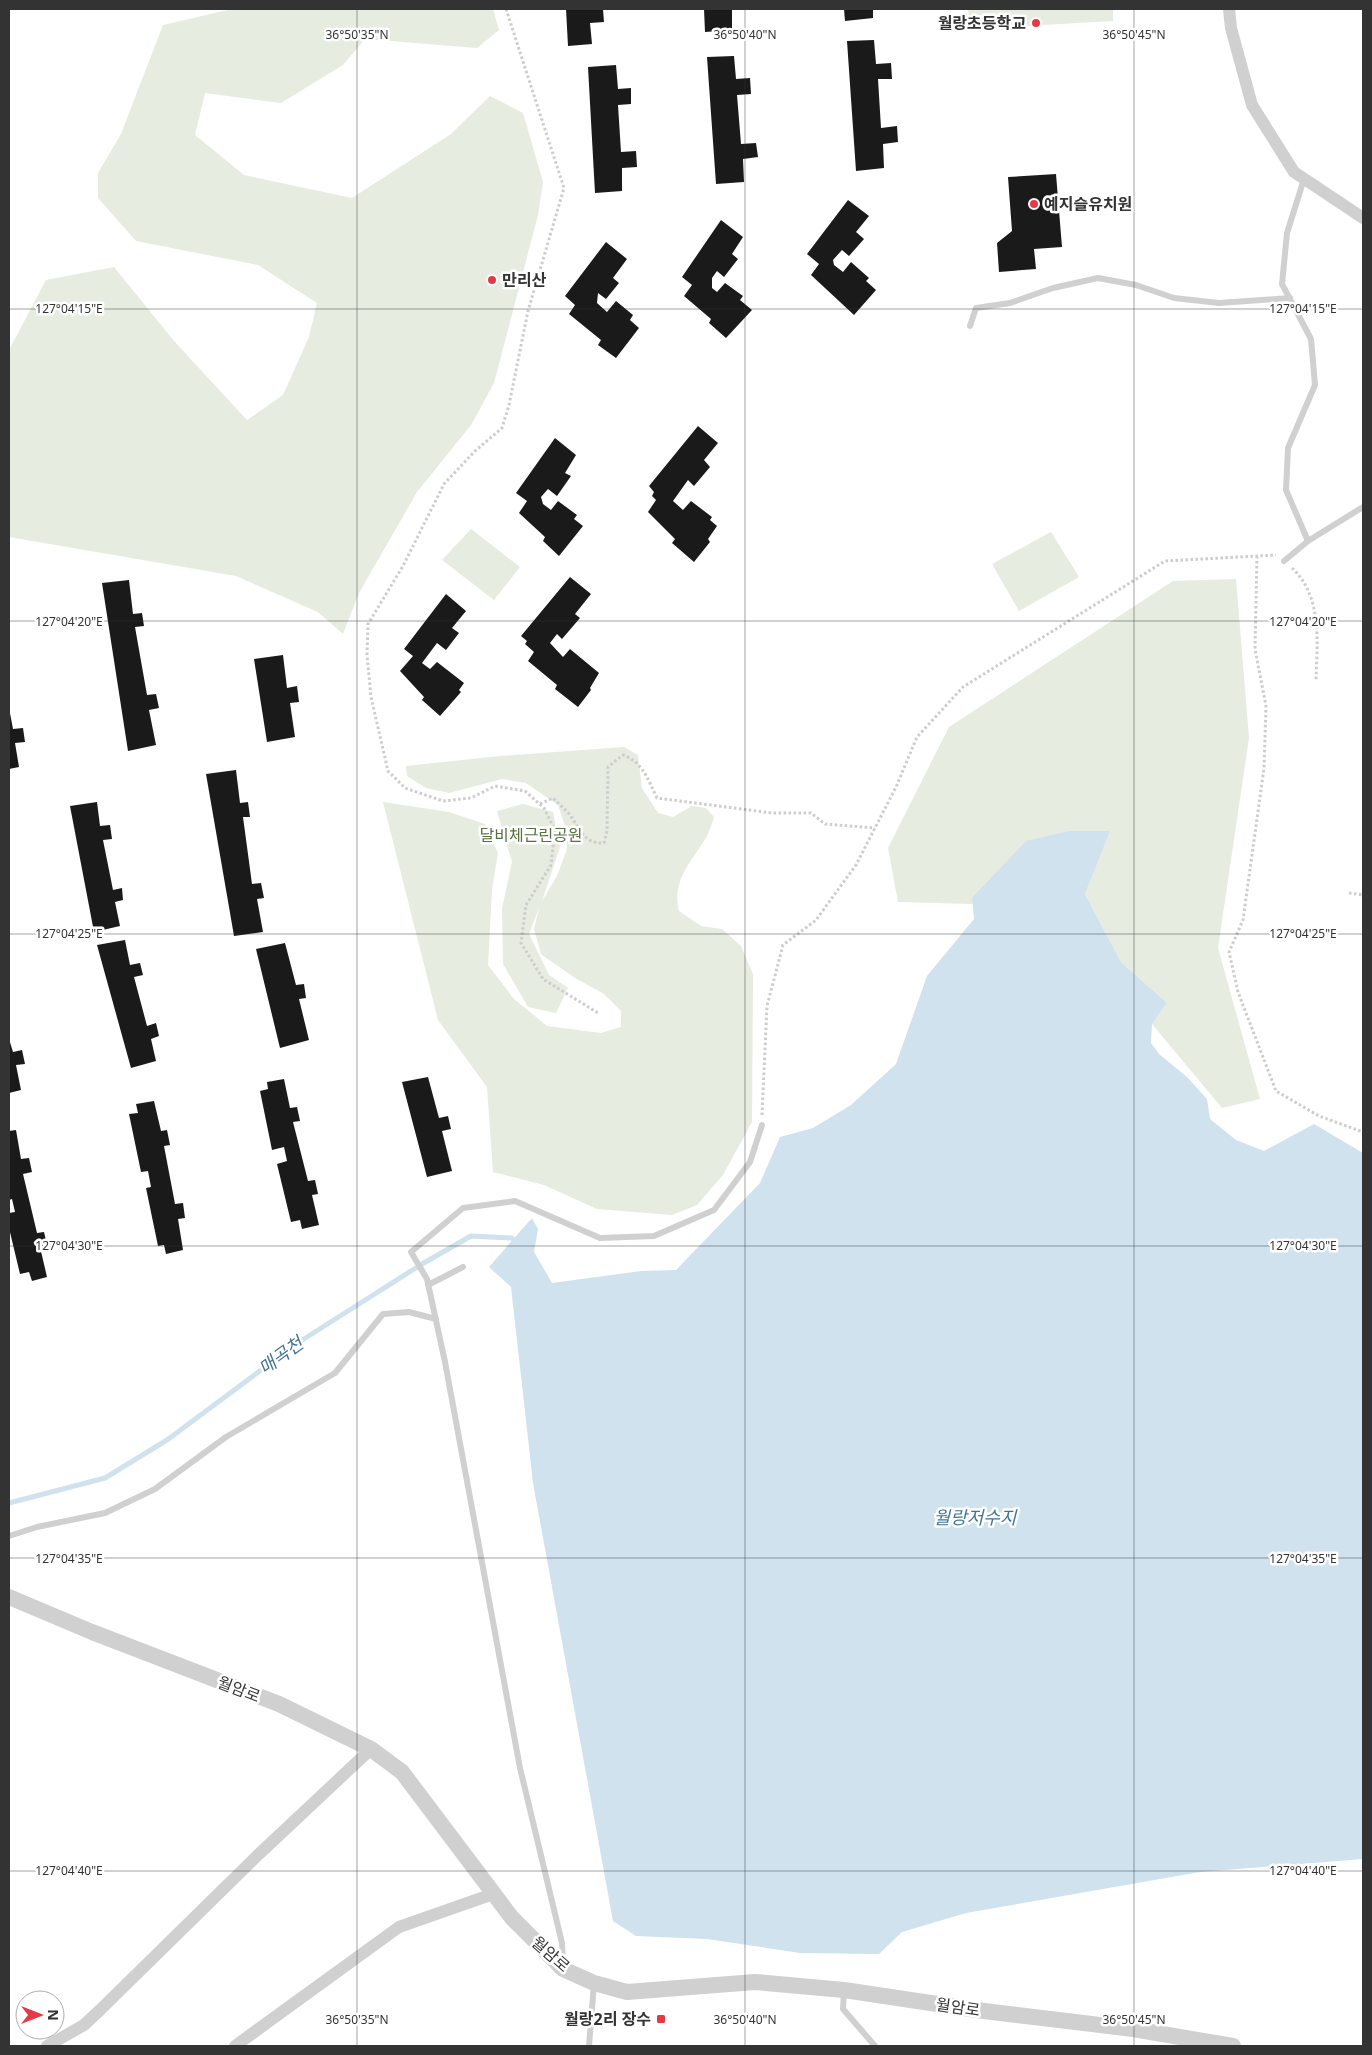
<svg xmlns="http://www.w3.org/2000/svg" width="1372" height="2055" viewBox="0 0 1372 2055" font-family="'Noto Sans','Noto Sans KR',sans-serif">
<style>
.green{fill:#e6ecdf}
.water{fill:#cfe2ee}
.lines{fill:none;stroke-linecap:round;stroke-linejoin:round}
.stream{stroke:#cfe2ee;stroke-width:5}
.building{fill:#1a1a1a}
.path{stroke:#cdcdcd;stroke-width:3;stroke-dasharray:2.5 2.5;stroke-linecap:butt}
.service{stroke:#d0d0d0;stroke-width:6}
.minor{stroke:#d0d0d0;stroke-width:12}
.tertiary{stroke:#d0d0d0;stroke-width:16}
.ticks{fill:none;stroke:#333;stroke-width:1;stroke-opacity:0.45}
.poi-dot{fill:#e63946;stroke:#fff;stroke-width:2}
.labels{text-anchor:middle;stroke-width:5;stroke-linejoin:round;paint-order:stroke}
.poi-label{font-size:16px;font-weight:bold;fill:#333;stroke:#fff;text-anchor:end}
.park-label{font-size:16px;fill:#56703f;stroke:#fff}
.street-label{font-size:16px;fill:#333;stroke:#fff}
.water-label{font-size:18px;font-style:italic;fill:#3f7597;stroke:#fff}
.ticks-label{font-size:12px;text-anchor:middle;fill:#333;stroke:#fff;stroke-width:5;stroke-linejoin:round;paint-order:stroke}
</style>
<rect width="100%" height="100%" fill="#fff"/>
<path class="green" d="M232,9h261l6,21 -22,18 -112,-9 -22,26 -62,38 -76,-10 -10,42 49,40 108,23 99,-64 39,-38 33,17 20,69 -5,33 -44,168 -23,42 -54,67 -58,101 -16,41 -25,-22 -82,-36 -227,-39v-187l37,-70 68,-13 60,74 73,79 36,-25 26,-58 8,-34 -59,-38 -122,-24 -38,-43v-25l23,-39 42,-109z
M968,9h145v12l-143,8z
M471,529l49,38 -26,33 -52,-40z
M1051,532l28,45 -60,34 -27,-47z
M1236,579l13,159 -31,210 42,151 -38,9 -70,-84 15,-21 -46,-41 -36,-68 24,-62 -78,8 -59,64 -74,-2 -10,-54 61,-121 224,-146z
M624,747l14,8 4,33 16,25 15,4 19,-11 14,2 8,9c-2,6 -4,13 -7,19 -14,24 -36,44 -28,75l22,15 21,3 19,17 12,28 -1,148 -29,53 -26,30 -25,10 -75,-6 -53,-24 -51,-13 -6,-85 -49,-67 -55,-218 66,10 36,12 13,29 -6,36 -4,76 26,34 33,27 54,7 20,-6v-16l-17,-17 -29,-16 -34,-24 -7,-25 5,-21 -10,26 20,41 19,13 -12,25 -28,-6 -25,-43 -1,-56 10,-46 -15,-51 26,-7 30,8 7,35 -18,54 15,-25 10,-27 -2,-23 -7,-21 -32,-22 -24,-4 -53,14 -23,-5 -19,-12 -1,-10 94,-10z"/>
<path class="water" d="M1069,831h41l-25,63 36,68 46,41 -15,21 -1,19 8,11 28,23 20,22 3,20 26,21 28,11 50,-27 49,29v706l-163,13 -234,41 -64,19 -23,22 -79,-1 -93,-14 -71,-3 -23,-15 -80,-438 -22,-196 -22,-20 43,-49 6,11 -4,23 18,31 89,-12 35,-1 84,-87 20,-46 33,-9 38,-23 45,-41 31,-88 47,-57 -2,-21 54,-57z"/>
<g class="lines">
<path class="stream" d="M9,1503l96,-25 62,-38 129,-96 126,-80 49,-28 41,2 4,6"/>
</g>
<path class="building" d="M566,9h37l1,13 -14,1 2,21 -24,2z
M704,9h28v21l-27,2z
M844,9h29v9l-28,3z
M874,40l2,24 15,-1 1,16h-14l3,49 16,-2 1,16 -15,2 1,24 -28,3 -9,-130z
M734,56l2,23 14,-1 1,16 -14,1 4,49 15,-1 2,14 -15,2 1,23 -28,2 -9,-127z
M616,65l2,24 13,-1v16l-13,1 3,47 15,-1 1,16 -15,1v23l-27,2 -7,-126z
M1056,174l6,73 -28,2 2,20 -37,3 -2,-29 15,-12 -4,-54z
M848,200l21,16 -13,16 8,7 -15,17 -7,-6 -9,10 1,5 9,7 8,-10 18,16 -3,3 10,9 -22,25 -43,-40 8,-11 -12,-10z
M721,220l22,17 -11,17 6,5 -14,18 -7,-6 -5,7v10l5,4 8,-9 18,13 -3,4 12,10 -26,28 -17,-15 2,-4 -27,-23 8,-11 -10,-8z
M606,242l21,17 -14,19 6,5 -13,16 -8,-6 -1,10 10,9 9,-11 17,14 -3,5 9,8 -23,30 -18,-13 3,-5 -32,-26 6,-9 -10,-9z
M698,426l20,17 -14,17 6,7 -16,19 -6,-6 -15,21 10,9 8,-9 21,16 -2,3 7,6 -9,13 2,3 -16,20 -22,-19 3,-4 -27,-27 8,-12 -4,-4 2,-4 -5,-6z
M555,438l21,17 -11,18 6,3 -14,20 -9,-7 -7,8 2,7 8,6 7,-9 19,14 -3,4 9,7 -24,30 -16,-15 2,-4 -26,-24 8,-12 -11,-8z
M570,577l21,17 -16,20 5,4 -18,21 -5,-5 -7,9 13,14 7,-8 29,24 -9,15 1,2 -13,17 -23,-18 2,-4 -29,-24 6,-9 -9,-8 2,-3 -6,-5z
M129,580l4,34 9,-1 2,13 -9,1 12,68 9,-1 3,14 -10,2 7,35 -28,6 -26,-168z
M446,594l20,17 -14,17 7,5 -13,17 -9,-7 -15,20 8,6 7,-7 27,21 -5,7 2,2 -21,24 -18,-16 2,-3 -24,-26 13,-15 -9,-7z
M283,655l4,33 10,-2 2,16 -9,1 5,34 -28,5 -13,-83z
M9,708l4,21 10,-1 2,14 -10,1 4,24 -10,2z
M236,770l4,33 8,-1 2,15h-7l9,67 9,-1 3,15 -7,1 6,33 -29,4 -28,-162z
M97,802l3,24 10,-1 2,14 -9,1 10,50 9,-2 1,12 -8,2 5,24 -26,6 -24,-126z
M125,940l5,25 10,-2 3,12 -9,2 13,49 9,-3 3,13 -8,3 5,22 -25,7 -34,-123z
M285,943l11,42 8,-1 2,14 -7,1 10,41 -29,8 -24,-99z
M9,1039l4,13 9,-2 3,14 -9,1 5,25 -12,3z
M428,1077l11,41 9,-2 3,13 -9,2 10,40 -25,6 -25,-95z
M284,1079l6,29 7,-1 3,14 -7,1 15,59 7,-1 3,14 -6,1 7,30 -17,4 -2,-9 -9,2 -14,-58 10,-3 -3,-14 -12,3 -12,-59 8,-2 -1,-7z
M154,1101l7,30 6,-1 3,15 -6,1 11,58 8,-1 2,15 -7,1 5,31 -17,4 -2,-9 -6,1 -12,-58 5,-1 -3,-16 -7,1 -12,-58 9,-1 -2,-9z
M16,1130l5,29 8,-1 3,14 -9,2 14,59 7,-1 3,13 -7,2 7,30 -15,4 -3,-9 -9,2 -11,-46v-15l6,-1 -3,-13 -3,1v-69z"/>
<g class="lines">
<path class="path" d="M506,9l58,179 -36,123 -19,94 -7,23 -27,23 -31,33 -41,82 -35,58 -1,31 4,42 17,74 17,17 38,13 28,-3 24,-12 30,5 19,17 11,22 -4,35 -25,40 -5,38 22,36 55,34
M1257,556l-2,93 11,57 -2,62 -21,152 -14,32 9,40 38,99 43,25 44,16
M1292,568c31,29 25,75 24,113
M540,804l13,-6c6,6 12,11 17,17 11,15 14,29 34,28l3,-12 1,-64 15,-12c20,7 25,25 34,43l115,15h39l14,11 50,4
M1349,893l14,2
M762,1115l5,-109 16,-61 33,-25 40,-55 40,-78 21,-50 46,-50 202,-126 111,-6"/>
<path class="service" d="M1304,179l-17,54 -5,51 29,55 4,46 -27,63 -2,42 22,51 55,-34
M970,326l6,-18 34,-5 43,-15 45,-10 38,7 38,13 45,5 71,-5
M1284,561l24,-20
M428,1285l35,-18
M9,1536l28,-9 68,-14 50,-24 71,-52 109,-64 48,-59 26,-2 27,7
M563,1965l-1,-22 -42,-175 -75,-406 -18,-83 -16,-27 52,-44 52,-7 85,37 54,-2 60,-26 36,-48 12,-37
M844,1990l-1,19 32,37
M589,2046l5,-62"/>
<path class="minor" d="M1229,9l2,19 21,77 42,67 69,46
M47,2046l37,-21 16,-15 159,-156 112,-105
M235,2046l164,-119 94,-33"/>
<path class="tertiary" d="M9,1597l83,35 187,72 92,45 31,23 110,146 51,51 31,14 33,9 128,-10 89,8 140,21 149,18 100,17"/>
</g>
<path class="ticks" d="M357,9v2037M745,9v2037M1134,9v2037M9,309h1354M9,621h1354M9,934h1354M9,1246h1354M9,1558h1354M9,1871h1354"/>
<g class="poi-dot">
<circle cx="1036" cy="23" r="5"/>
<circle cx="1034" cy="204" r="5"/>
<circle cx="492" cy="280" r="5"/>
<rect x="656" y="2014" width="10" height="10" rx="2.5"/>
</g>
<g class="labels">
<g class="poi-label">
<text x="1026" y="29">월랑초등학교</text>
<text x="1044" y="210" text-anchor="start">예지슬유치원</text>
<text x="502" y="286" text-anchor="start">만리산</text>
<text x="651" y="2025">월랑2리 장수</text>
</g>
<g class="park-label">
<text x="531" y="841">달비체근린공원</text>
</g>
<g class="street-label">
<text transform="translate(239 1689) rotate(21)" y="6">월암로</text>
<text transform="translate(551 1954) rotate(41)" y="6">월암로</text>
<text transform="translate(958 2007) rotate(8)" y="6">월암로</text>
</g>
<g class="water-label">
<text transform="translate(281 1356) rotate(-36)" y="6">매곡천</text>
<text x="975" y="1524">월랑저수지</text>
</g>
</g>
<g class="ticks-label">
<text x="357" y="39">36°50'35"N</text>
<text x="745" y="39">36°50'40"N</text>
<text x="1134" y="39">36°50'45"N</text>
<text x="1303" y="313">127°04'15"E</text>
<text x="69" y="313">127°04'15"E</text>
<text x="1303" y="626">127°04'20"E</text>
<text x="69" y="626">127°04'20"E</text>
<text x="1303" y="938">127°04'25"E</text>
<text x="69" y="938">127°04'25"E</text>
<text x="1303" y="1250">127°04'30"E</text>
<text x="69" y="1250">127°04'30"E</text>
<text x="1303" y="1563">127°04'35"E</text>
<text x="69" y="1563">127°04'35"E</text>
<text x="1303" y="1875">127°04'40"E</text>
<text x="69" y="1875">127°04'40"E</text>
<text x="357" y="2024">36°50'35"N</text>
<text x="745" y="2024">36°50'40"N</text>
<text x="1134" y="2024">36°50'45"N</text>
</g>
<rect width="1372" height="2055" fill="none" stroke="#333333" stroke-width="20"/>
<g transform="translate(40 2015) rotate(90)"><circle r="24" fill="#ffffff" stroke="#adadad"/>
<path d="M0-4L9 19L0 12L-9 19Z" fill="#e63946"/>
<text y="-8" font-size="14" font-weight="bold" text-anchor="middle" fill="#333333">N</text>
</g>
</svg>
